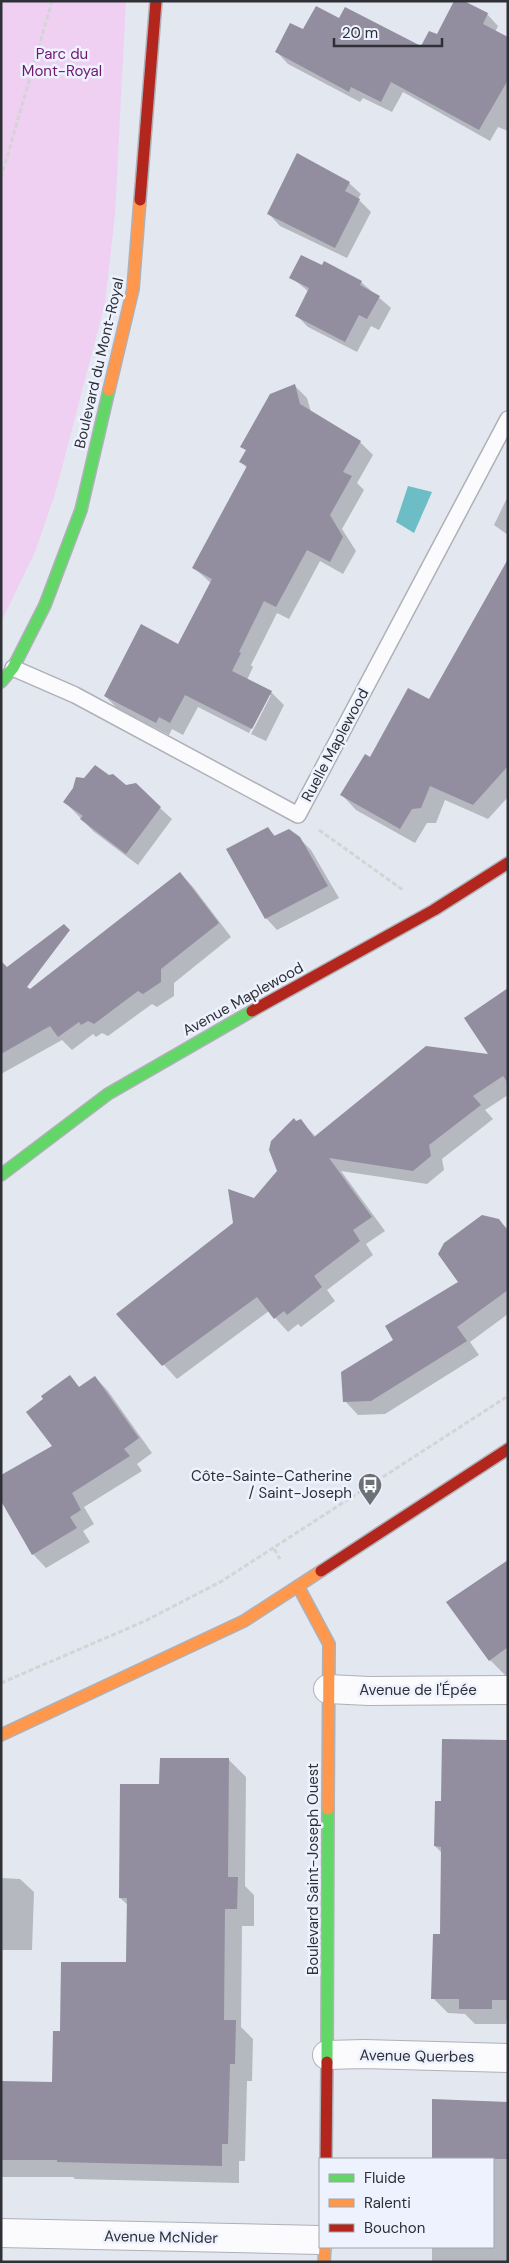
<svg xmlns="http://www.w3.org/2000/svg" width="509" height="2263" viewBox="0 0 509 2263" font-family="'DM Sans',sans-serif">
<style>
.green{fill:#efd0f2}
.water{fill:#6cbdc5}
.shadow{fill:#0003}
.building{fill:#928ea0}
.lines{fill:none;stroke-linecap:round;stroke-linejoin:round}
.lane-casing{stroke:#aeb1b7;stroke-width:18}
.street-casing{stroke:#aeb1b7;stroke-width:30}
.fast-casing{stroke:#aeb1b7;stroke-width:14}
.slow-casing{stroke:#aeb1b7;stroke-width:14}
.jam-casing{stroke:#aeb1b7;stroke-width:14}
.path{stroke:#d3d4d6;stroke-width:3;stroke-dasharray:5 2.5;stroke-linecap:butt}
.lane{stroke:#fbfbfd;stroke-width:15}
.street{stroke:#fbfbfd;stroke-width:28}
.fast{stroke:#63d668;stroke-width:11}
.slow{stroke:#ff974d;stroke-width:11}
.jam{stroke:#b3261e;stroke-width:11}
.labels{text-anchor:middle;stroke-width:5;stroke-linejoin:round;paint-order:stroke}
.park-label{font-size:15px;fill:#6f196e;stroke:#edf2fe}
.street-label{font-size:15px;fill:#2e3036;stroke:#edf2fe}
.poi-label{font-size:15px;fill:#2e3036;stroke:#edf2fe;text-anchor:end}
</style>
<rect width="100%" height="100%" fill="#e3e7ef"/>
<path class="green" d="M1,1h125l-11,213 -10,89 -50,191 -20,58 -34,70z"/>
<path class="water" d="M408,486l24,6 -18,41 -18,-11z"/>
<path class="shadow" d="M487,14l11,12 -3,6 13,6v93l-10,-4 -8,14 -87,-49 -11,20 -29,-14 -3,4 -72,-38 -11,-12 27,-21 35,-11 83,28 15,-12z
M349,183l12,11 -3,5 13,13 -24,46 -67,-32 -11,-12z
M322,267l39,15 30,26 -12,22 -8,-4 -14,26 -49,-25 -12,-12 13,-23 -18,-15z
M295,386l12,12 4,14 49,30 13,13 -16,28 7,7 -22,39 14,22 -13,23 -23,-13 -31,58 -12,-6 -26,52 2,2 -6,13 24,12 13,13 -18,36 -15,-7 20,-39h-3l-19,38 -51,-26 -15,28 -11,-6 -3,6 -51,-26 -13,-13 74,-51 32,-62 -17,-15 53,-100 -6,-6 6,-11 -5,-5z
M507,498h1v37l-14,-10z
M508,752v45l-20,22 -43,-19 -9,23h-9l-12,20 -59,-33 -14,-15 29,-36z
M84,779l42,7 34,22 12,11 -34,46 -45,-34 -28,-29z
M268,828l8,9 23,1 12,12 28,48 -62,32 -11,-12z
M180,873l13,14 38,50 -57,46v13l-17,11 -5,-3 -44,32 -6,-3 -6,4 -3,-3 -21,16 -10,-10 -61,34v-90l29,7z
M508,989v106l-23,15 8,9 -51,40 2,11 -17,14 -86,-13 44,60 -19,13 7,11 -46,35 8,11 -34,26 -3,-3 -10,8 -19,-21 -92,68 -60,-65 117,-90 45,-52 18,-50 3,-2 16,17 175,-81z
M498,1220l10,9v85l-38,28 9,13 -94,59 -27,1 -13,-14 50,-61 64,-57z
M69,1377l11,11 15,-11 13,14 44,62 -15,11 5,7 -58,36 10,17 -11,7 7,11 -44,26 -13,-14 21,-108 -9,-47z
M508,1561v117l-18,-18z
M508,1741v273l-2,10h-31l-10,-10 -17,-1 -15,-15 8,-63 1,-82 -7,-7 7,-44z
M229,1760l17,17 -1,109 9,9v31h-12l-1,101 12,12 -1,42h-5l-2,80h-6v22l-164,-4 -2,-2h-72v-95l52,2 8,-52 66,-69 1,-58 -8,-7 41,-112z
M1,1878l19,1 14,13 -2,58h-31z
M433,2100l75,3v159h-76v-15h61v-88h-60z"/>
<path class="building" d="M454,1h10l24,12 -5,11 25,13v43l-29,50 -88,-48 -10,20 -30,-15 -2,5 -74,-40 15,-29 13,6 13,-23 23,12 6,-11 76,39 8,-15 8,3z
M297,153l53,29 -5,9 15,8 -25,49 -68,-34z
M301,255l21,10 2,-4 38,20 -2,4 20,11 -13,23 -8,-4 -14,27 -50,-26 14,-28 -20,-10z
M295,384l5,20 61,37 -18,31 9,4 -22,39 13,22 -13,25 -23,-12 -31,57 -12,-6 -25,51 2,1 -9,18 40,20 -20,38 -67,-34 -15,28 -11,-6 -3,6 -52,-27 37,-72 37,20 34,-65 -20,-11 55,-102 -8,-4 7,-12 -6,-3 30,-53z
M508,559v207l-35,39 -43,-19 -9,22 -9,1 -12,20 -60,-34 25,-41 5,3 38,-69 21,11z
M95,765l14,10 4,-1 13,11 10,-2 25,24 -35,47 -46,-35 3,-3 -20,-14 10,-14 3,-11 8,1z
M268,827l6,9 15,-7 11,8 28,49 -63,33 -39,-70z
M180,872l39,51 -58,46v13l-18,12 -5,-3 -44,33 -6,-3 -7,4 -2,-3 -21,15 -8,-11 -49,28v-93l6,6 57,-43 6,6 -43,57 3,2z
M508,988v95l-5,-7 -30,20 8,9 -52,40 2,11 -18,15 -84,-13 43,59 -19,13 7,11 -46,35 8,11 -35,28 -3,-4 -10,8 -17,-22 -95,69 -46,-52 117,-91 -5,-34 26,9 23,-27 -8,-21 2,-9 23,-23 2,3 5,-2 13,18 112,-91 62,8 -24,-36z
M482,1215l17,4 9,12v59l-51,37 10,14 -96,60 -28,1 -2,-30 52,-32 -8,-14 73,-44 -20,-28 6,-11z
M70,1375l9,12 16,-11 44,62 -15,11 6,7 -58,37 9,17 -11,7 7,11 -45,27 -31,-54v-26l51,-29 -26,-34 17,-13 -2,-3z
M508,1560v87l-19,14 -43,-59z
M442,1739l66,1v260h-16v9h-33v-10h-28l2,-65h7l1,-87 -7,-1 1,-45h6z
M160,1758h69l-1,119h10l-1,32h-12l-1,111h12l-1,44h-5l-2,80h-6v22l-165,-4v-2h-56v-79l51,1 1,-51h7l1,-69h65l1,-64h-8l1,-114h39z
M432,2099l76,3v57h-76z"/>
<g class="lines">
<defs>
<path id="lane" d="M13,668l62,27 223,120 210,-396"/>
<path id="street" d="M328,1689l41,2 139,-1
M327,2055l37,-1 144,4
M1,2233l319,7"/>
<path id="fast" d="M1,682l12,-14 32,-63 36,-95 28,-120
M1,1175l107,-81 144,-83
M327,2062l1,-253"/>
<path id="slow" d="M109,390l24,-101 7,-89
M298,1586l31,58 -1,165
M1,1735l243,-114 77,-50
M324,2262l1,-15"/>
<path id="jam" d="M140,200l16,-199
M252,1011l182,-101 74,-47
M321,1571l187,-122
M326,2159l1,-97"/>
</defs>
<use href="#lane" class="lane-casing"/>
<use href="#street" class="street-casing"/>
<use href="#fast" class="fast-casing"/>
<use href="#slow" class="slow-casing"/>
<use href="#jam" class="jam-casing"/>
<path class="path" d="M1,178l51,-177
M319,830l84,60
M274,1549l6,10
M1,1683l144,-62 77,-40 286,-185"/>
<use href="#lane" class="lane"/>
<use href="#street" class="street"/>
<use href="#fast" class="fast"/>
<use href="#slow" class="slow"/>
<use href="#jam" class="jam"/>
</g>
<defs>
<symbol id="bus-pin" viewBox="-11 -11 22 30"><path d="M0 17L-7.5 6A9.5 9.5 0 1 1 7.5 6Z" fill="#6d7077" stroke="#edf2fe"/><path d="M-5-6H5V4H4V6H2V4H-2V6H-4V4H-5ZM-3.5-4V0h7V-4ZM-3.5 1.2v1.5H-2V1.2ZM2 1.2v1.5H3.5V1.2Z" fill="#fff"/></symbol>
</defs>
<g fill-rule="evenodd">
<use href="#bus-pin" x="356" y="1471" width="28" height="38"/>
</g>
<g class="labels">
<g class="park-label">
<text x="62" y="59">Parc du<tspan x="62" dy="17">Mont-Royal</tspan></text>
</g>
<g class="street-label">
<text transform="translate(99 363) rotate(-77)" y="5">Boulevard du Mont-Royal</text>
<text transform="translate(335 745) rotate(-62)" y="5">Ruelle Maplewood</text>
<text transform="translate(243 999) rotate(-29)" y="5">Avenue Maplewood</text>
<text x="418" y="1695">Avenue de l'Épée</text>
<text transform="translate(313 1869) rotate(-90)" y="5">Boulevard Saint-Joseph Ouest</text>
<text transform="translate(417 2056) rotate(1)" y="5">Avenue Querbes</text>
<text transform="translate(161 2237) rotate(1)" y="5">Avenue McNider</text>
</g>
<g class="poi-label">
<text x="352" y="1481">Côte-Sainte-Catherine<tspan x="352" dy="17">/ Saint-Joseph</tspan></text>
</g>
</g>
<rect width="509" height="2263" fill="none" stroke="#2e3036" stroke-width="5"/>
<rect x="319" y="2158" width="175" height="90" fill="#edf2fe" stroke="#a1a4ae"/>
<rect x="329" y="2174" width="25" height="8" fill="#63d668" stroke="#a1a4ae"/>
<text x="364" y="2183" font-size="15" fill="#2e3036">Fluide</text>
<rect x="329" y="2199" width="25" height="8" fill="#ff974d" stroke="#a1a4ae"/>
<text x="364" y="2208" font-size="15" fill="#2e3036">Ralenti</text>
<rect x="329" y="2224" width="25" height="8" fill="#b3261e" stroke="#a1a4ae"/>
<text x="364" y="2233" font-size="15" fill="#2e3036">Bouchon</text>
<path d="M334 38v8h108v-8" fill="none" stroke="#2e3036" stroke-width="2.5"/>
<text x="342" y="38" font-size="15" fill="#2e3036" stroke="#edf2fe" stroke-width="4" paint-order="stroke">20 m</text>
</svg>
